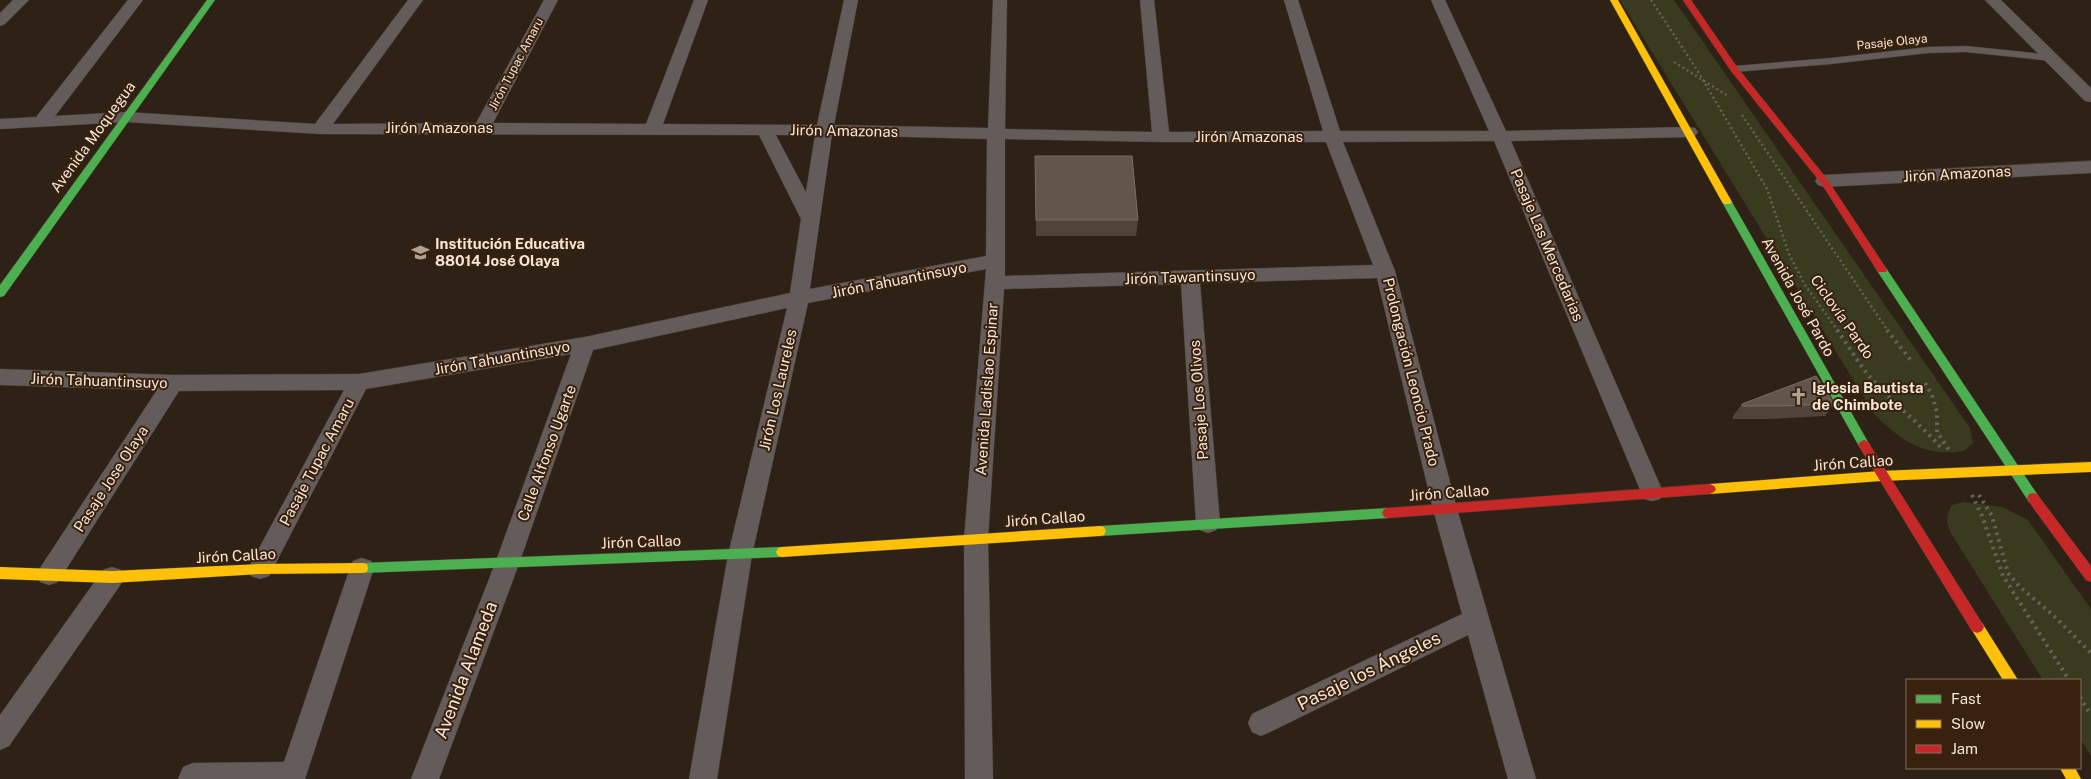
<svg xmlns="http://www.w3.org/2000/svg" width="2091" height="779" viewBox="0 0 2091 779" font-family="'Public Sans',sans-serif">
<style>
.green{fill:#383b1e}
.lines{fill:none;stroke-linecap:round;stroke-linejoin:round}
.lane-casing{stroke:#483d34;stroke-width:1}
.street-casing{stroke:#483d34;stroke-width:1}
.fast-casing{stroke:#483d34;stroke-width:1}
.slow-casing{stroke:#483d34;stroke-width:1}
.jam-casing{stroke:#483d34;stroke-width:1}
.path-far1{stroke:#67605d;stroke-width:2.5;stroke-dasharray:2 3;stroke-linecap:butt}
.path{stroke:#67605d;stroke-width:4;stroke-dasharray:2.5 4.5;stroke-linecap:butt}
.lane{fill:#635c5a;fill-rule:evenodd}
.street{fill:#635c5a;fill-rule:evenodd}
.fast{fill:#4caf50;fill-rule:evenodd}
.slow{fill:#ffc107;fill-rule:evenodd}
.jam{fill:#c62828;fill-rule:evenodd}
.wall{fill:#50443a}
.building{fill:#62554b;stroke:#796c61}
.labels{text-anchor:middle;stroke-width:4;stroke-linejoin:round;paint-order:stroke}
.far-street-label{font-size:12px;fill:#f5e5d9;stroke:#38210d}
.street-label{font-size:15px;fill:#f5e5d9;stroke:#38210d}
.poi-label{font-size:15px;font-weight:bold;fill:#f5e5d9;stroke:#38210d;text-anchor:start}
.near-street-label{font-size:18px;fill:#f5e5d9;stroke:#38210d}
</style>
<rect width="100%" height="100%" fill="#2e2217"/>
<path class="green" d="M1620,0h54l296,428 3,15 -9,8c-40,6 -61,-9 -89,-36z
M1964,502l38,5 26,13 63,89v147l-11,-18v-58h-37l-91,-145c-6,-12 -7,-18 0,-30z"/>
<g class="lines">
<defs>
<path id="lane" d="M1966,46l86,9 4,3 -4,3 -86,-9 -38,1 -97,11 -97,8 -4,-3 4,-3 97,-8 97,-11z"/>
<path id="street" d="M13,0h16l-24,24 -5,2v-13z
M128,0h15l-88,116 71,-4 189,12 93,-124h15l-90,124 143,-1 68,-123h14l-65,123 153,1 48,-124h14l-45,124 154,1 27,-125h14l-24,125 154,3 5,-128h14l-2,129 147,3 -12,-132h14l15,132 154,-1 -39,-131h14l42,131h149l-58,-131h14l61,131 183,-4 6,1 3,4 -3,4 -6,1 -178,4 152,351 -3,7 -8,2 -8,-2 -3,-7 -147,-351 -151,1 52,129 62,238 79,270h-28l-40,-144 -198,97 -9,4 -9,-4 -4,-9 4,-9 210,-100 -29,-105 -56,-231 -177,5 20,240 -4,7 -8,3 -8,-3 -4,-7 -15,-239 -177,5 -16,250 5,240h-28l-1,-240 22,-270 -178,34 -56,252 -35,224h-28l39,-224 59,-247 -194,42 -73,211 -81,218h-28l85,-218 75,-207 -205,35 -97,187 -9,3 -9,-3 -3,-7 96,-179 -165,1 -121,191 -9,3 -9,-3 -3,-7 3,-7 117,-178 -157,-5v-16l173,6 186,-1 226,-37 205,-44 11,-74 -42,-84 -439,-1 -194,-12 -126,7v-10l36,-2zM776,135h39l-9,57zM832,135l155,4 -1,117 -176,33zM1005,139l156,3h165l47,123 -368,11z
M1985,0h16l90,88v14l-6,-1z
M2091,161v12l-267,14 -6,-2 -3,-4 3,-4 6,-2z
M362,558l9,3 3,7 -69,211h-127l5,-12 10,-4 91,-1 66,-194 3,-7z
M112,567l9,3 3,7 -3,7 -112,162 -9,4v-35l103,-145z"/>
<path id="fast" d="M207,0h8l-211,296 -4,1v-12z
M1727,199l5,3 136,240 2,3 -2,3h-8l-138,-246z
M1882,266l4,2 151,226 2,4 -2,4 -4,1 -4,-1 -151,-230 -1,-2z
M1388,508l4,1 2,4 -2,4 -4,1 -288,18 -4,-1 -2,-4 2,-4 4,-1z
M782,547l4,1 2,4 -2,4 -4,1 -420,16 -5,-1 -1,-4 1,-4 5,-1z"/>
<path id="slow" d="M1610,0h8l114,202 -2,2h-6l-2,-2z
M2091,462v10l-210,9 -171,13 -4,-2 -2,-3 2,-3 4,-2 171,-13z
M1100,526l4,1 2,4 -2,4 -4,1 -318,21 -4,-1 -2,-4 2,-4 4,-1z
M362,563l5,1 1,4 -1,4 -5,1 -102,1 -148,9 -112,-4v-12l112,4 148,-7z
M1977,621l5,2 36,57h-15l-33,-53 2,-4z
M2060,768h15l6,11h-15z"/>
<path id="jam" d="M1683,0h8l46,67 90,112 59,89 1,2 -1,2h-8l-57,-89 -90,-112z
M1864,440l4,2 114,181 2,4 -2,4 -5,2 -5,-2 -112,-183 -2,-3 2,-3z
M1710,484l4,2 2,3 -2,3 -4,2 -322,24 -4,-1 -2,-4 2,-4 4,-1z
M2033,493l4,1 54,72v16l-5,-2 -57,-78 -2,-4 2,-4z"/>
</defs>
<use href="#lane" class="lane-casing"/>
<use href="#street" class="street-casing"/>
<use href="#fast" class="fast-casing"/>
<use href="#slow" class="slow-casing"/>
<use href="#jam" class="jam-casing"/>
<path class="path-far1" d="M1651,0l48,73 68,116 22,65 16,31 33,46
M1674,62l54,34
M1742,115l146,216"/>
<path class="path" d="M1837,330c13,18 24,38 39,54 21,23 47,42 67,66
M1887,330l26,33
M1925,383l7,12 5,17v20l12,18
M1972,495l10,21 21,60 66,104
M1979,495l13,21 16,57 12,14 32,27 39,39
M2080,697l11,18"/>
<use href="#lane" class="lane"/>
<use href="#street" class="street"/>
<use href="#fast" class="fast"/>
<use href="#slow" class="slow"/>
<use href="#jam" class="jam"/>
</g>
<path class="wall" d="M1035,156l103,64 -2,16h-100z
M1742,404h92l-9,12 -56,3h-36v-3z"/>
<path class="building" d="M1035,156h97l6,64h-102z
M1816,376l18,28 -56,2h-36v-2z"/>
<defs>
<symbol id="school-bare" viewBox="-9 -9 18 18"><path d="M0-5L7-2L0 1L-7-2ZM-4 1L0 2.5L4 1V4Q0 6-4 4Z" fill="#afa195" stroke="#38210d" stroke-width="2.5" paint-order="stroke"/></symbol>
<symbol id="church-bare" viewBox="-9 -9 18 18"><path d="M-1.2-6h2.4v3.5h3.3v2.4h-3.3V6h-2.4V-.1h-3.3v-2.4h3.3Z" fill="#afa195" stroke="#38210d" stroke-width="2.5" paint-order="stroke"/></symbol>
</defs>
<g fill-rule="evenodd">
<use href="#school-bare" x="408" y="240" width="25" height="25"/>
<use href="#church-bare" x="1786" y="384" width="25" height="25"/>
</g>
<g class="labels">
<g class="far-street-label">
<text transform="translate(1892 42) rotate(-6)" y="4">Pasaje Olaya</text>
<text transform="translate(516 64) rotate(-62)" y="4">Jirón Tupac Amaru</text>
</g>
<g class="street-label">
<text x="439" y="133">Jirón Amazonas</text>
<text transform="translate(844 131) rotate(1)" y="5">Jirón Amazonas</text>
<text transform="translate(93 137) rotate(-54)" y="5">Avenida Moquegua</text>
<text x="1249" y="142">Jirón Amazonas</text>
<text transform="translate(1957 174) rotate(-3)" y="5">Jirón Amazonas</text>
<text transform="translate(1547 245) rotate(67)" y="5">Pasaje Las Mercedarias</text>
<text transform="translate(1190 277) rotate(-2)" y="5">Jirón Tawantinsuyo</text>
<text transform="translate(899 280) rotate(-11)" y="5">Jirón Tahuantinsuyo</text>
<text transform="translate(1798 297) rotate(61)" y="5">Avenida José Pardo</text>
<text transform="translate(1842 317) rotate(55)" y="5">Ciclovía Pardo</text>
<text transform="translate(502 358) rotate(-10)" y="5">Jirón Tahuantinsuyo</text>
<text transform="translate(1411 372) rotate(76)" y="5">Prolongación Leoncio Prado</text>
<text transform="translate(99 381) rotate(2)" y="5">Jirón Tahuantinsuyo</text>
<text transform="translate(987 389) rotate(-86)" y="5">Avenida Ladislao Espinar</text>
<text transform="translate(778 390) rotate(-77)" y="5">Jirón Los Laureles</text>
<text transform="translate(1199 400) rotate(-94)" y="5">Pasaje Los Olivos</text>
<text transform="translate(547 453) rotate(-70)" y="5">Calle Alfonso Ugarte</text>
<text transform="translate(317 462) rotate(-62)" y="5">Pasaje Tupac Amaru</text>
<text transform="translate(1853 463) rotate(-4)" y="5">Jirón Callao</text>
<text transform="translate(111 479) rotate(-57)" y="5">Pasaje Jose Olaya</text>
<text transform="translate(1449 493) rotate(-4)" y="5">Jirón Callao</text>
<text transform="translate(1045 519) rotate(-4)" y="5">Jirón Callao</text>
<text transform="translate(641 542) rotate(-2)" y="5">Jirón Callao</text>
<text transform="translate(236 556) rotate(-3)" y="5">Jirón Callao</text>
</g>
<g class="poi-label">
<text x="435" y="249">Institución Educativa<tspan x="435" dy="17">88014 José Olaya</tspan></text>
<text x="1812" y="393">Iglesia Bautista<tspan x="1812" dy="17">de Chimbote</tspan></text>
</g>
<g class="near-street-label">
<text transform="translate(466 670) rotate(-69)" y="6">Avenida Alameda</text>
<text transform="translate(1369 671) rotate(-26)" y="6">Pasaje los Ángeles</text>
</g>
</g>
<rect x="1906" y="679" width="175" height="90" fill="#38210d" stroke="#846f5f"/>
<rect x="1916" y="695" width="25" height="8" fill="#4caf50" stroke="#846f5f"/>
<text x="1951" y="704" font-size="15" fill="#f5e5d9">Fast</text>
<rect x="1916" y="720" width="25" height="8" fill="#ffc107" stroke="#846f5f"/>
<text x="1951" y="729" font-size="15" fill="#f5e5d9">Slow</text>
<rect x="1916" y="745" width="25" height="8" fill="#c62828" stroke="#846f5f"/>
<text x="1951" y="754" font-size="15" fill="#f5e5d9">Jam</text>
</svg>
